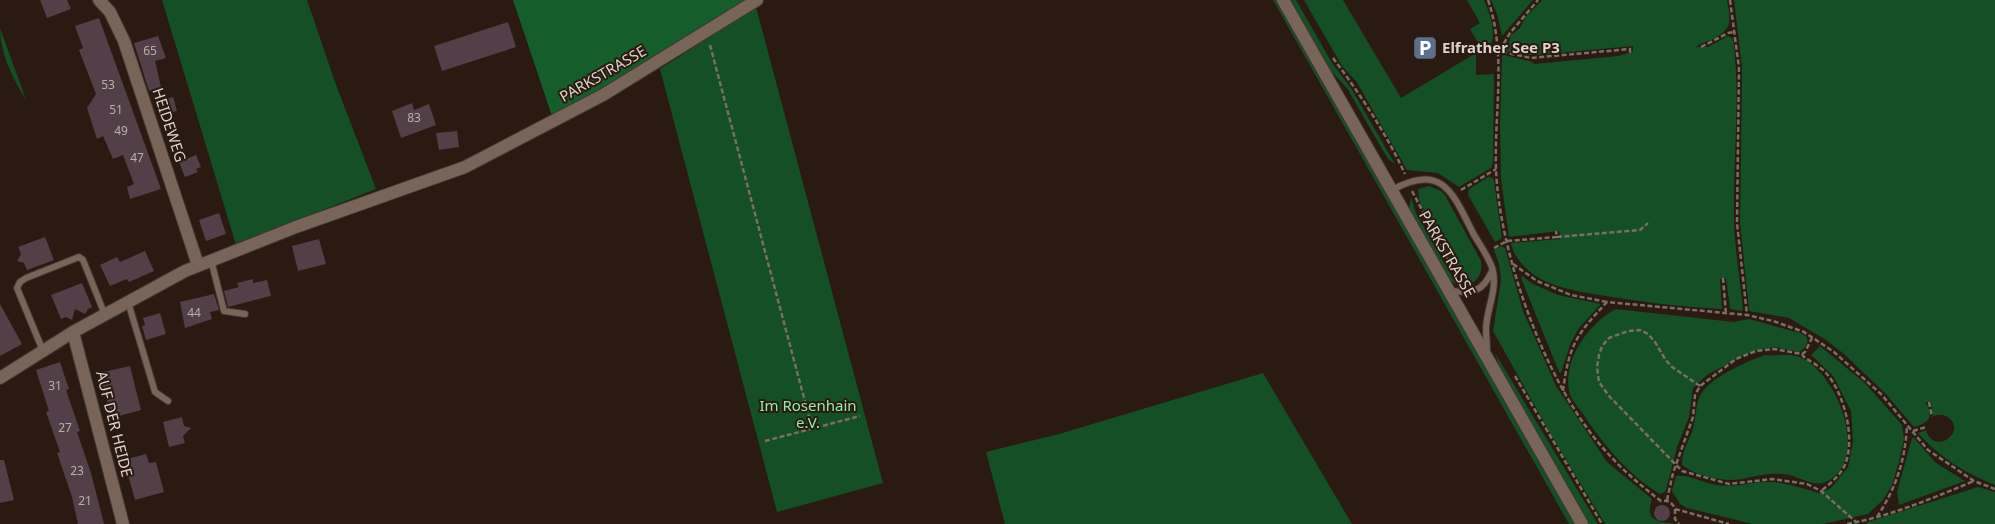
<svg xmlns="http://www.w3.org/2000/svg" width="1995" height="524" viewBox="0 0 1995 524" font-family="'Noto Sans',sans-serif">
<style>
.green{fill:#144f25}
.forest{fill:#155e2c}
.building{fill:#533f48}
.lines{fill:none;stroke-linecap:round;stroke-linejoin:round}
.service-casing{stroke:#433632;stroke-width:8}
.minor-casing{stroke:#433632;stroke-width:14}
.path{stroke:#7c6d66;stroke-width:2.5;stroke-dasharray:5 2.5;stroke-linecap:butt}
.service{stroke:#79645a;stroke-width:6}
.minor{stroke:#79645a;stroke-width:12}
.labels{text-anchor:middle;stroke-width:4;stroke-linejoin:round;paint-order:stroke}
.number-label{font-size:12px;fill:#bcaeac}
.poi-label{font-size:15px;font-weight:bold;fill:#dfd3ce;stroke:#2a1a11;text-anchor:start}
.street-label{font-size:15px;fill:#dfd3ce;stroke:#2a1a11}
.park-label{font-size:15px;fill:#90eea2;stroke:#2a1a11}
</style>
<rect width="100%" height="100%" fill="#2a1a11"/>
<path class="green" d="M162,0h145l28,82 41,107 -140,56z
M1273,0h5l298,524h-7z
M1289,0h7l36,63 19,25 44,76 -6,-4 -7,-11 -35,-61 -17,-18z
M1304,0h39l58,98 75,-45v22l18,-1 -1,88 -2,6 -32,19 -21,-14 -31,-3 -51,-89 -14,-15z
M1467,0h17c6,15 11,26 8,43h-14l-8,-14 10,-6z
M1491,0h42l-31,36 -5,-22z
M1542,0h185c4,22 6,29 -16,40 -5,2 -11,3 -15,7h12l20,-11 5,3c8,58 0,117 1,175 0,32 6,64 9,95l-1,2 -12,-2 -4,-31 -6,1 2,30c-43,-2 -86,-8 -129,-15 -18,-3 -38,-7 -54,-16 -12,-7 -26,-21 -28,-35l49,-4 -1,-8 -50,6 -8,-58 -1,-53 2,-70 2,-1 29,7 1,2 84,-8 15,-4v-6l-96,9h-16l-15,-4 5,-16 9,-7 5,-10z
M1734,0h261v485c-29,-11 -56,-28 -77,-52l8,-3c7,26 41,3 23,-12 -5,-4 -10,-4 -16,-2l-2,-14h-6c10,14 4,21 -11,25l-29,-34 -41,-39 -18,-14 -37,-22 -40,-7 -9,-89 2,-154z
M756,7l127,476 -106,29 -117,-443z
M0,28l26,72c-13,-22 -26,-46 -26,-72z
M1488,177l5,1 1,3 8,57 -7,4 -27,-47 1,-6z
M1429,186l12,5 4,4 36,66c2,13 -3,20 -15,25l-45,-81 -2,-6 -1,-10z
M1411,197l5,16 41,72 -9,-6 -39,-69z
M1501,246l4,2 18,63 33,75 51,76 45,37c-8,23 7,22 23,25h-70l-55,-91 -57,-102 8,-51 -2,-16 -5,-14z
M1522,276l11,8 25,11 43,9 -22,24 -8,14 -10,31 -2,-1 -38,-94z
M1616,309l118,13 15,-3 51,14 6,3c4,6 -1,13 -7,16l-24,-5 -14,2 -17,6 -37,20 -14,13 -4,29 -12,30 -11,43 -1,2 -5,2c-32,-19 -57,-50 -77,-80 -5,-7 -12,-14 -14,-23 -6,-32 20,-68 47,-82z
M1820,346l45,37 37,42 2,14 -5,23 -7,23 -9,15 -15,14 -45,10h-70l-66,-16 -7,-4 -8,-13 4,-15c14,-2 26,7 41,9 18,3 36,-4 54,-3 17,1 32,6 48,11l12,-5 17,-21 5,-25 -2,-31 -18,-35 -22,-21z
M1495,353l103,171h-9l-86,-147z
M1765,355c10,1 25,-2 34,2 37,13 72,101 29,124 -13,7 -26,-3 -39,-6 -8,-2 -19,-1 -27,0 -10,1 -20,5 -30,5 -16,0 -37,-5 -50,-15 0,-13 5,-21 10,-33 4,-11 3,-23 7,-34 8,-20 47,-36 66,-43z
M1263,373l89,151h-347l-19,-72 73,-18z
M1912,438h2l22,25 29,18 -66,24 -2,-13z
M1978,487l17,5v32h-128l1,-2z"/>
<path class="forest" d="M513,0h232l-140,89 -53,27z"/>
<path class="building" d="M40,0h27l4,9 -24,9z
M99,18l62,171 -31,10 -3,-12 7,-3 -11,-29 -10,4 -10,-23 -6,3 -10,-31 9,-14 -17,-44 4,-2 -8,-22z
M508,22l8,25 -74,24 -8,-25z
M158,36l8,22 -11,3 6,26 -12,4 -15,-48z
M173,97l4,14 -16,4 -4,-14z
M412,103l2,7 15,-6 7,21 -35,13 -9,-27z
M457,131l2,16 -20,3 -3,-17z
M196,155l5,12 -5,2 2,3 -13,5 -6,-15z
M219,213l7,21 -20,7 -7,-21z
M45,237l9,23 -27,10 -3,-7 -7,-2 4,-7 -3,-7z
M319,239l7,25 -28,7 -6,-25z
M145,251l9,20 -25,11 -2,-3 -17,7 -10,-21 17,-8 3,5z
M253,279v4l14,-3 4,16 -43,11 -4,-16 15,-4 -2,-4z
M82,283l10,24 -4,2 -3,5 -10,-5 -3,11 -6,-3 -5,2 -10,-24z
M214,294l5,16 -9,2 2,7 -27,9 -5,-26z
M0,304l22,40 -22,12z
M160,313l6,21 -20,6 -4,-14 3,-1 -2,-7z
M60,362l9,27 -3,1 14,41 -3,1 14,41 13,51h-26l-6,-27 -15,-44 3,-1 -14,-40 3,-1 -13,-41z
M130,366l11,44 -29,8 -13,-45z
M182,417l2,9 7,2 -8,8 2,7 -16,4 -6,-25z
M146,454l3,9 7,-1 8,30 -29,8 -11,-40z
M0,460h4l10,40 -14,3z
M1654 513a8 8 0 1 1 16 0a8 8 0 1 1-16 0Z"/>
<g class="lines">
<defs>
<path id="service" d="M1392,190c50,-28 61,3 81,43 6,11 17,25 20,38 4,20 -6,37 -7,57 0,7 1,15 1,23
M211,260l13,51 21,3
M1450,291c23,2 32,2 42,-20
M128,302l27,90 13,9
M43,351l-26,-63 3,-6 6,-4 53,-21 4,3 22,55"/>
<path id="minor" d="M99,0l11,12 14,29 74,224
M1283,0l299,524
M73,332l50,192
M0,378l73,-46 112,-61 111,-44 169,-60 138,-72 154,-95"/>
</defs>
<use href="#service" class="service-casing"/>
<use href="#minor" class="minor-casing"/>
<path class="path" d="M1488,0c19,55 6,112 8,169 3,83 48,208 101,272 19,23 40,42 64,60 7,-1 11,1 14,8l54,15
M1730,0l9,68 -2,155 10,92
M710,45l102,383
M1473,46l58,12 99,-9v4
M1701,47l27,-14 7,-1
M1500,50l10,-17 28,-33
M1333,58c27,36 53,75 72,116
M1461,190l35,-21
M1412,191l37,70
M1557,237l83,-7 8,-7
M1494,248l13,-7 50,-4 -1,-6
M1513,264l24,17 34,14 36,7
M1723,278l3,36
M1802,354l2,3c7,5 17,10 22,16 18,20 29,63 20,89 -4,12 -15,21 -25,29
M1515,376l87,148
M1700,386l-28,-19 -7,-8 -10,-17 -7,-8 -8,-4 -12,1 -19,7 -7,8 -3,9 -2,12 2,15 10,14 73,75 47,13 43,-5 35,5 14,7 35,31
M1563,391c6,-46 13,-56 44,-89l140,13 26,6 31,11 30,20 48,43 46,55 46,31 21,8
M1929,402l3,15
M1913,431l13,-4
M765,441l95,-25
M1667,500l6,-27 20,-56 2,-22 5,-9 36,-27 20,-8 18,-2 28,5 3,-2 7,-14
M1675,509v10l4,5
M1877,517c19,-29 28,-56 30,-91
M1847,524c44,-8 86,-26 127,-43"/>
<use href="#service" class="service"/>
<use href="#minor" class="minor"/>
</g>
<defs>
<symbol id="parking-square" viewBox="-11 -11 22 22"><rect x="-9" y="-9" width="18" height="18" rx="4" fill="#5c6f8a" stroke="#2a1a11"/><path d="M-3.5-5.5H1a3.5 3.5 0 0 1 0 7H-1V5.5H-3.5ZM-1-3.4V-.6H.8a1.4 1.4 0 0 0 0-2.8Z" fill="#fff"/></symbol>
</defs>
<g fill-rule="evenodd">
<use href="#parking-square" x="1411" y="34" width="28" height="28"/>
</g>
<g class="labels">
<g class="number-label">
<text x="150" y="55">65</text>
<text x="108" y="89">53</text>
<text x="116" y="114">51</text>
<text x="414" y="122">83</text>
<text x="121" y="135">49</text>
<text x="137" y="162">47</text>
<text x="194" y="317">44</text>
<text x="55" y="390">31</text>
<text x="65" y="432">27</text>
<text x="77" y="475">23</text>
<text x="85" y="505">21</text>
</g>
<g class="poi-label">
<text x="1442" y="53">Elfrather See P3</text>
</g>
<g class="street-label">
<text transform="translate(603 74) rotate(-30)" y="5">PARKSTRASSE</text>
<text transform="translate(169 125) rotate(72)" y="5">HEIDEWEG</text>
<text transform="translate(1447 254) rotate(60)" y="5">PARKSTRASSE</text>
<text transform="translate(114 424) rotate(76)" y="5">AUF DER HEIDE</text>
</g>
<g class="park-label">
<text x="808" y="411">Im Rosenhain<tspan x="808" dy="17">e.V.</tspan></text>
</g>
</g>
</svg>
